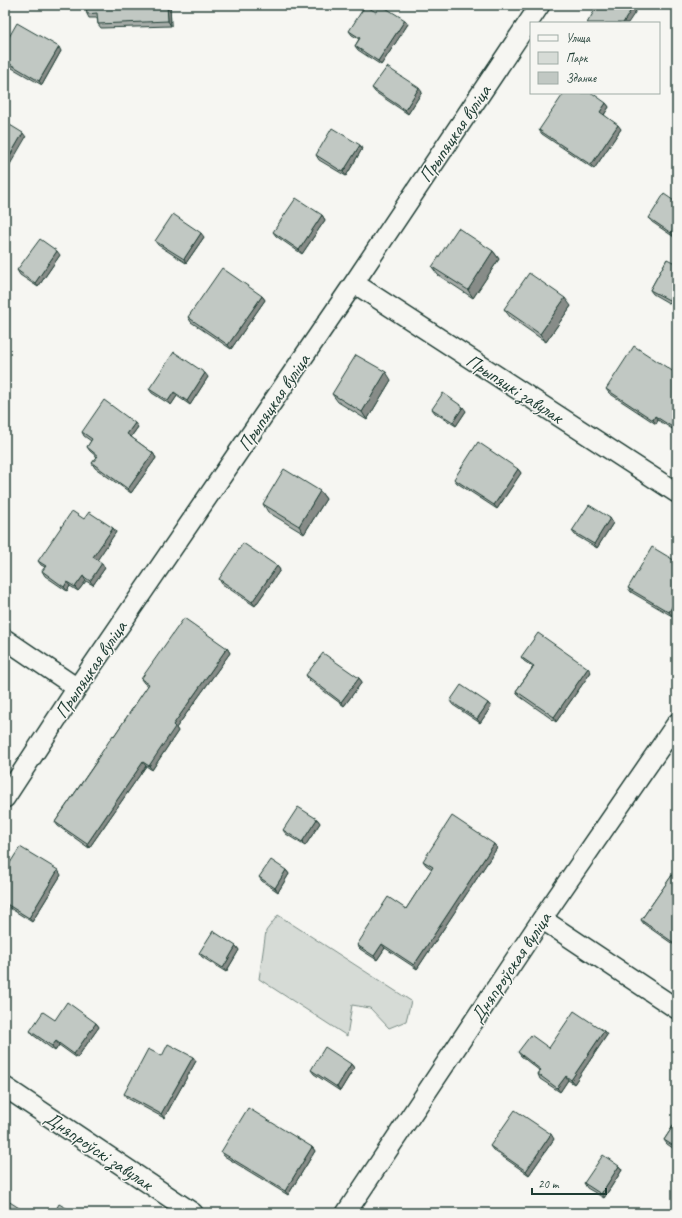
<svg xmlns="http://www.w3.org/2000/svg" width="682" height="1218" viewBox="0 0 682 1218" font-family="Caveat,sans-serif">
<style>
.green{fill:#d6dbd6;stroke:#7a8c85}
.lines{fill:none;stroke-linecap:round;stroke-linejoin:round}
.street-casing{stroke:#1f3d34;stroke-width:22}
.street{stroke:#f6f6f2;stroke-width:19}
.wall{fill:#a6aca8;stroke:#1f3d34}
.shaded-wall{fill:#878c88;stroke:#1f3d34}
.building{fill:#c1c8c3;stroke:#1f3d34}
.labels{text-anchor:middle;stroke-width:3;stroke-linejoin:round;paint-order:stroke}
.street-label{font-size:19px;fill:#1f3d34;stroke:#f6f6f2}
</style>
<rect width="100%" height="100%" fill="#f6f6f2"/>
<filter id="ink" filterUnits="userSpaceOnUse"><feTurbulence type="fractalNoise" baseFrequency=".025" numOctaves="2"/><feDisplacementMap in="SourceGraphic" scale="8" xChannelSelector="R" yChannelSelector="G"/><feConvolveMatrix kernelMatrix="1 2 1 2 8 2 1 2 1" color-interpolation-filters="sRGB"/></filter>
<g filter="url(#ink)">
<path class="green" d="M278,915l133,86 -5,20 -17,7 -19,-20 -18,-3 -5,31 -88,-57 7,-48z"/>
<g class="lines">
<defs>
<path id="street" d="M354,283l323,210
M5,639l72,49
M5,798l72,-110 277,-405 186,-278
M542,919l135,90
M5,1087l188,126
M346,1213l196,-294 135,-196"/>
</defs>
<use href="#street" class="street-casing"/>
<use href="#street" class="street"/>
</g>
<path class="wall" d="M86,5h84l1,21 -70,2 -3,-4 -1,-6h-8l-2,-4z
M408,24l-27,41 -23,-15 -3,-4 4,-7 -7,-4 -3,-4z
M5,44l56,7 -19,34 -37,-21z
M372,88l50,4 -14,22 -33,-22z
M606,103l3,4 -5,8 17,14 -27,40 -52,-35 -3,-4z
M362,149l-16,27 -27,-16 -3,-5z
M677,203v30l-3,4 -22,-15 -3,-4z
M322,215l3,5 -23,34 -26,-18 -3,-4z
M204,237l-18,26 -28,-18 -3,-4z
M493,251l6,8 -26,39 -35,-23 -6,-8z
M60,255l-22,32 -18,-12 -3,-5z
M667,259l5,46 -19,-11 -3,-4z
M262,296l3,4 -34,49 -40,-27 -3,-5z
M571,306l-25,36 -36,-25 -6,-8z
M677,374v58l-19,-12 -2,4 -47,-31 -3,-4z
M208,377l-18,28 -13,-9 -6,9 -19,-12 -3,-4z
M391,380l-24,40 -29,-18 -6,-8z
M432,409l34,2 -10,15 -21,-13z
M138,427l-7,10 22,16 3,5 -25,35 -36,-25 -3,-5 5,-6 -7,-6 -3,-4 4,-6 -7,-5 -2,-4z
M518,469l3,4 -24,36 -40,-26 -3,-4z
M320,491l6,8 -22,35 -36,-22 -5,-8z
M84,519l29,9 3,4 -19,28 8,8 -12,17 -7,-4 -8,10 -8,-5 -3,5 -22,-15 -3,-5 3,-4 -4,-2 -3,-4z
M613,523l-16,25 -22,-13 -3,-4z
M677,562l-5,54 -41,-24 -3,-4z
M277,566l3,4 -25,36 -33,-22 -3,-5z
M227,648l3,5 -54,75 2,3 -26,39 -6,-4 -57,82 -31,-22 -3,-4 41,-60v-1l18,-25 34,-50 -4,-3 -3,-4z
M521,657l70,15 -35,50 -37,-26 -3,-5 17,-24 -9,-6z
M306,675l53,3 3,4 -18,24 -35,-26z
M450,701l38,2 3,4 -11,16 -27,-18z
M317,819l3,4 -15,23 -19,-12 -3,-4z
M494,844l3,4 -80,121 -32,-21 -8,12 -17,-11 -3,-4 49,-36 26,-40 -6,-4 -3,-4z
M677,868v79l-33,-23 -3,-4z
M286,870l3,4 -11,18 -16,-11 -3,-4z
M5,871l56,4 -29,47 -27,-17z
M236,946l3,4 -13,22 -24,-15 -3,-4z
M55,1020l41,3 3,4 -22,31 -18,-13 -4,6 -22,-16 -3,-4z
M604,1031l3,4 -33,49 -6,-4 -8,12 -20,-13 -2,-5 2,-3 -19,-15 -3,-4 31,-4z
M162,1056l34,5 -32,57 -37,-20 -3,-4z
M351,1064l3,4 -14,23 -26,-17 -3,-4z
M677,1120v31l-10,-7 -3,-4z
M554,1139l-25,36 -36,-25 -3,-4z
M312,1147l3,4 -27,44 -64,-39 -3,-4z
M619,1166l3,4 -18,28 -17,-10 -3,-5z"/>
<path class="shaded-wall" d="M167,5h3l1,21 -3,-5z
M634,5h6l-12,18h-5z
M405,20l3,4 -27,41 -3,-4z
M59,47l2,4 -19,34 -3,-4z
M419,88l3,4 -14,22 -3,-4z
M606,103l3,4 -6,9 -3,-4z
M618,125l3,4 -27,40 -3,-4z
M23,133l3,4 -21,36v-9z
M360,145l2,4 -16,27 -3,-4z
M322,215l3,5 -23,34 -3,-4z
M677,224v9l-3,4 -3,-4z
M201,233l3,4 -18,26 -2,-4z
M57,251l3,4 -22,32 -3,-4z
M493,251l6,8 -26,39 -5,-8z
M677,285v10l-5,10 -3,-5z
M262,296l3,4 -34,49 -3,-4z
M565,298l6,8 -25,36 -6,-8z
M386,372l5,8 -24,40 -5,-8z
M205,373l3,4 -18,28 -3,-4z
M174,392l3,4 -6,9 -3,-4z
M463,407l3,4 -10,15 -3,-4z
M655,416l3,4 -2,4 -3,-4z
M135,423l3,4 -8,11 -3,-4z
M153,453l3,5 -25,35 -3,-4z
M518,469l3,4 -24,36 -3,-4z
M320,491l6,8 -22,35 -5,-8z
M610,518l3,5 -16,25 -3,-4z
M113,528l3,4 -20,30 -3,-5z
M102,563l3,5 -12,17 -3,-4z
M277,566l3,4 -25,36 -3,-4z
M83,576l3,5 -8,10 -3,-4z
M67,582l3,4 -3,5 -3,-4z
M677,598v9l-5,9 -3,-4z
M227,648l3,5 -54,75 2,3 -26,39 -3,-4 24,-41z
M588,668l3,4 -35,50 -2,-5z
M359,678l3,4 -18,24 -3,-4z
M488,703l3,4 -11,16 -3,-4z
M143,762l3,4 -57,82 -2,-4z
M317,819l3,4 -15,23 -3,-4z
M494,844l3,4 -80,121 -3,-4z
M58,870l3,5 -29,47 -3,-4z
M286,870l3,4 -11,18 -3,-4z
M382,944l3,4 -8,12 -3,-4z
M236,946l3,4 -13,22 -3,-4z
M96,1023l3,4 -22,31 -3,-4z
M604,1031l3,4 -33,49 -3,-4z
M56,1041l3,4 -4,6 -3,-5z
M193,1057l3,4 -32,57 -3,-4z
M351,1064l3,4 -14,23 -3,-4z
M566,1076l2,4 -8,12 -3,-4z
M551,1134l3,5 -25,36 -3,-4z
M312,1147l3,4 -27,44 -3,-4z
M619,1166l3,4 -18,28 -3,-4z"/>
<path class="building" d="M86,5h81l1,16 -70,3 -1,-11 -10,1z
M380,5h1l24,15 -27,41 -23,-15 5,-8 -11,-7 16,-25 11,6z
M598,5h36l-11,18h-36z
M17,23l42,24 -20,34 -34,-20v-17z
M387,67l32,21 -14,22 -33,-22z
M564,93h28l14,10 -6,9 18,13 -27,40 -52,-35z
M5,122l18,11 -18,31z
M332,128l28,17 -17,27 -27,-17z
M664,194l13,9v21l-6,9 -22,-15z
M296,198l26,17 -23,35 -26,-18z
M173,214l28,19 -17,26 -29,-18z
M458,228l35,23 -25,39 -36,-23z
M40,239l17,12 -22,32 -18,-13z
M667,259l10,5v21l-8,15 -19,-10z
M222,268l40,28 -34,49 -40,-28z
M529,273l36,25 -25,36 -36,-25z
M634,346l43,28v56l-22,-14 -2,4 -47,-31z
M174,352l31,21 -18,28 -13,-9 -6,9 -19,-12z
M356,355l30,17 -24,40 -30,-18z
M443,393l20,14 -10,15 -21,-13z
M104,400l31,23 -8,11 26,19 -25,36 -36,-26 6,-7 -11,-9 5,-8 -10,-7z
M478,442l40,27 -24,36 -40,-26z
M284,469l36,22 -21,35 -36,-22z
M589,505l21,13 -16,26 -22,-13z
M72,511l12,8 5,-7 24,16 -20,29 9,6 -12,18 -7,-5 -8,11 -8,-5 -3,5 -22,-16 4,-5 -8,-5z
M243,543l34,23 -25,36 -33,-23z
M652,547l25,15v36l-8,14 -41,-24z
M184,618l43,30 -54,77 2,2 -26,39 -6,-4 -56,82 -32,-22 42,-61h-1l17,-26 1,1 35,-52 -8,-5z
M538,633l50,35 -34,49 -38,-26 18,-25 -13,-9z
M323,653l36,25 -18,24 -35,-27z
M461,685l27,18 -11,16 -27,-18z
M298,807l19,12 -15,23 -19,-12z
M452,816l42,28 -80,121 -32,-21 -8,12 -17,-11 31,-48 18,12 27,-42 -10,-6z
M20,847l38,23 -29,48 -24,-15v-32z
M271,860l15,10 -11,18 -16,-11z
M677,868v77l-36,-25z
M213,931l23,15 -13,22 -24,-15z
M67,1002l29,21 -22,31 -18,-13 -4,5 -22,-15 13,-19 12,8z
M574,1011l30,20 -33,49 -5,-4 -9,12 -19,-14 3,-4 -23,-18 13,-17 18,13z
M168,1044l25,13 -32,57 -37,-20 24,-45 14,7z
M325,1047l26,17 -14,23 -26,-17z
M248,1108l64,39 -27,44 -64,-39z
M515,1110l36,24 -25,37 -36,-25z
M677,1120v28l-13,-8z
M603,1155l16,11 -18,28 -17,-11z
M5,1199l22,14h-22z
M59,1204l16,9h-21z
M441,1211l3,2h-5z"/>
</g>
<g class="labels">
<g class="street-label">
<text transform="translate(454 133) rotate(-56)" y="7">Прыпяцкая вуліца</text>
<text transform="translate(515 388) rotate(33)" y="7">Прыпяцкі завулак</text>
<text transform="translate(273 402) rotate(-56)" y="7">Прыпяцкая вуліца</text>
<text transform="translate(90 669) rotate(-56)" y="7">Прыпяцкая вуліца</text>
<text transform="translate(510 967) rotate(-56)" y="7">Дняпроўская вуліца</text>
<text transform="translate(99 1150) rotate(34)" y="7">Дняпроўскі завулак</text>
</g>
</g>
<rect width="682" height="1218" fill="none" stroke="#f6f6f2" stroke-width="20"/>
<rect x="10" y="10" width="662" height="1198" fill="none" stroke="#1f3d34" stroke-width="1.5" filter="url(#ink)"/>
<rect x="530" y="22" width="130" height="72" fill="#f6f6f2" stroke="#a0aca6"/>
<rect x="538" y="35" width="20" height="6" fill="#f6f6f2" stroke="#a0aca6"/>
<text x="566" y="42" font-size="12" fill="#1f3d34">Улица</text>
<rect x="538" y="52" width="20" height="12" fill="#d6dbd6" stroke="#a0aca6"/>
<text x="566" y="62" font-size="12" fill="#1f3d34">Парк</text>
<rect x="538" y="72" width="20" height="12" fill="#c1c8c3" stroke="#a0aca6"/>
<text x="566" y="82" font-size="12" fill="#1f3d34">Здание</text>
<path d="M532 1188v6h74v-6" fill="none" stroke="#1f3d34" stroke-width="2"/>
<text x="538" y="1188" font-size="12" fill="#1f3d34" stroke="#f6f6f2" stroke-width="3" paint-order="stroke">20 m</text>
</svg>
